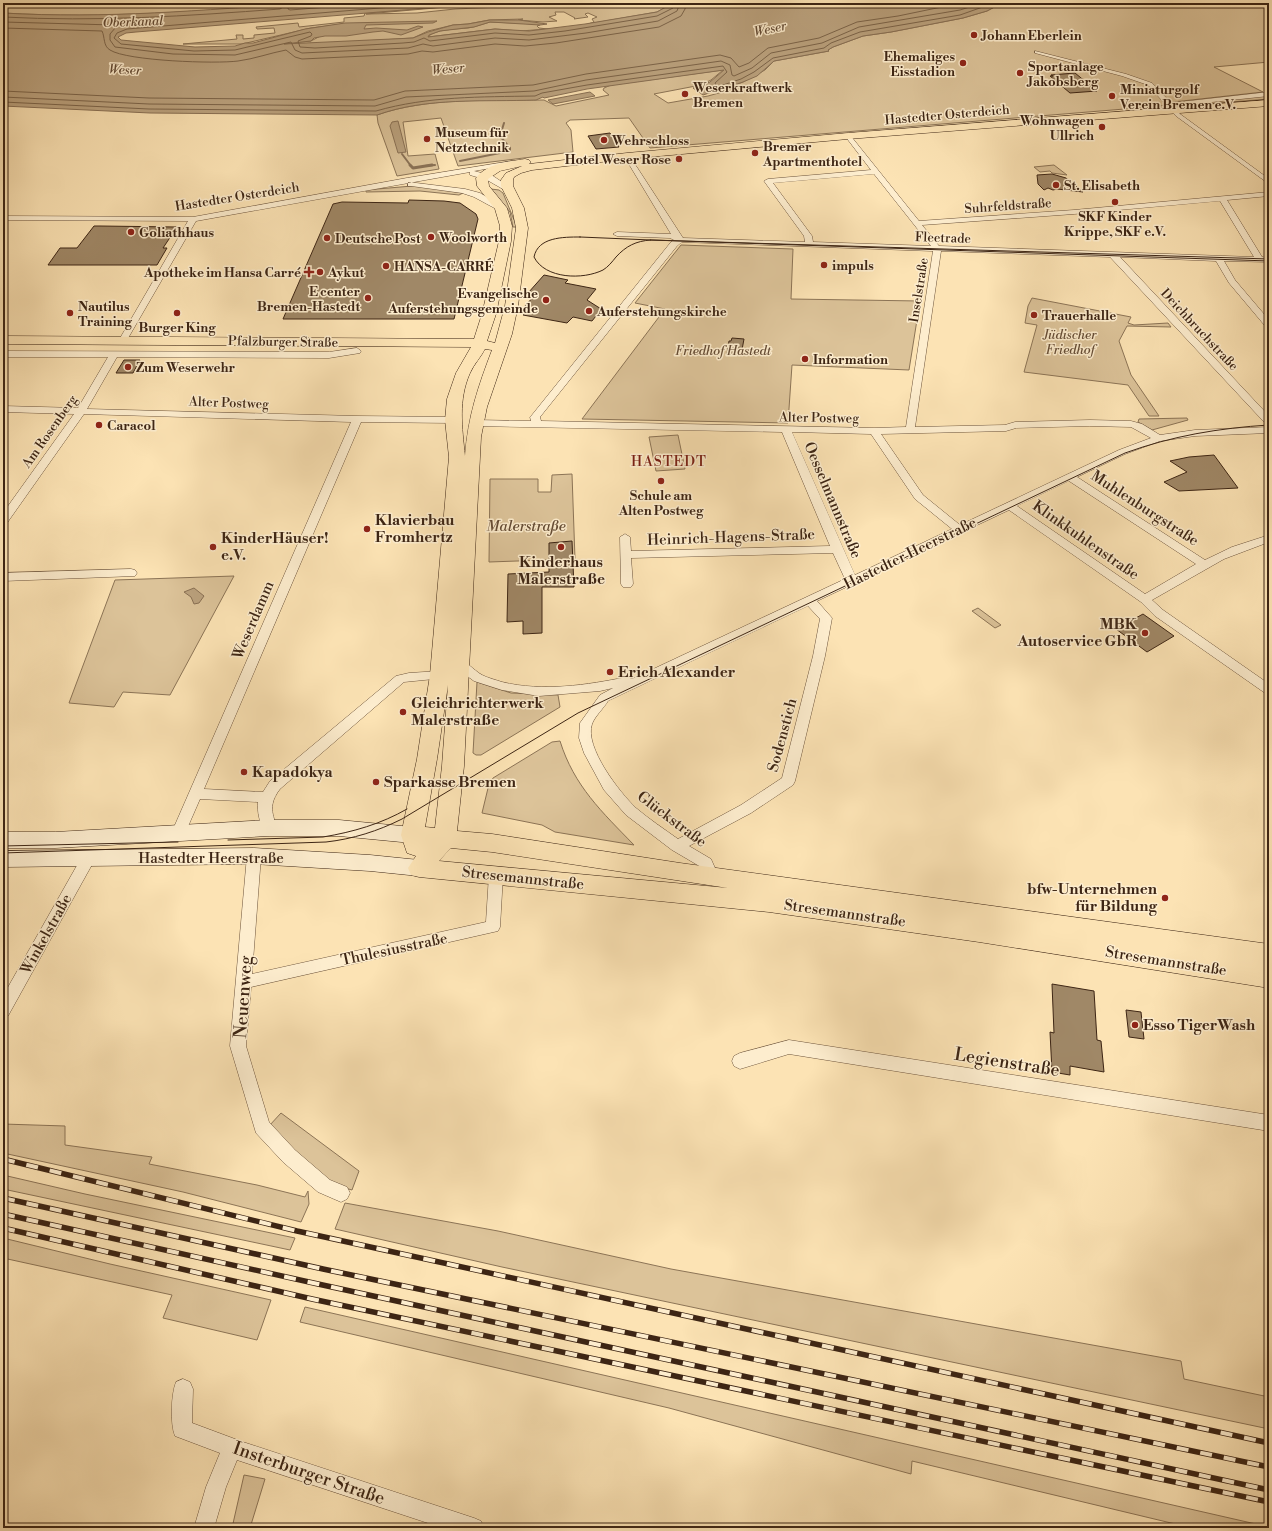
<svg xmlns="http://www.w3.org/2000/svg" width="1272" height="1531" viewBox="0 0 1272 1531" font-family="'Libre Bodoni',serif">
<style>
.green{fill:#dcc399;stroke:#8c7456}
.water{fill:#bba27e;stroke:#897054}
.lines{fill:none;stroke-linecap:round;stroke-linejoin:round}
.shore{stroke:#7c6449;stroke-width:1}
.stream-far1{stroke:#897054;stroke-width:2}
.stream{stroke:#897054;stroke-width:3}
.building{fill:#a08867;stroke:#3d2514}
.minor-casing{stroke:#6d543c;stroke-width:1}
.secondary-casing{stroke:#3d2514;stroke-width:1}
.primary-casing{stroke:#3d2514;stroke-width:1}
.minor{fill:#fdedce;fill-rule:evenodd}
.secondary{fill:#fdedce;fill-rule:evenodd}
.primary{fill:#fce3b4;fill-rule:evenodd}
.tram{stroke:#3d2514;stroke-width:1}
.rail-casing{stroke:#3d2514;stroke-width:5.5}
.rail{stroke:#fdedce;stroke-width:4;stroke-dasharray:12;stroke-linecap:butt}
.poi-dot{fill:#8f2418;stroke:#fdedce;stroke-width:1.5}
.labels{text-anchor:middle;stroke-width:3;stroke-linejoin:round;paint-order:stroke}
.far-water-label{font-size:13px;font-style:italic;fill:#634a34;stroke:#fdedce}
.far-poi-label{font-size:13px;font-weight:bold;fill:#3d2514;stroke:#fdedce;text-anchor:start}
.far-street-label{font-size:13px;fill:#3d2514;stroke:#fdedce}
.far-park-label{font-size:13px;font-style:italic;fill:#654c35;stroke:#fdedce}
.far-quarter-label{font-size:14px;letter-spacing:1px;fill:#7a1f14;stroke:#fdedce}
.street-label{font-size:15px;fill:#3d2514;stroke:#fdedce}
.poi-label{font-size:15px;font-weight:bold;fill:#3d2514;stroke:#fdedce;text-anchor:start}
.park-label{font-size:15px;font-style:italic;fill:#654c35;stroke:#fdedce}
.near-street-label{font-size:18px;fill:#3d2514;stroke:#fdedce}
</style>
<rect width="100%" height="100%" fill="#fce3b4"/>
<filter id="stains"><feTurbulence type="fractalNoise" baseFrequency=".005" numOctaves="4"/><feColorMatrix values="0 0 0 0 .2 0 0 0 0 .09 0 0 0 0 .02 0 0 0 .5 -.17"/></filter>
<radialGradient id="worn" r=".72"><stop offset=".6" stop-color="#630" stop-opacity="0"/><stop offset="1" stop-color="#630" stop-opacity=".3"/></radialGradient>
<path class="green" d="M3,3h302c-101,8 -201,16 -302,10z
M542,3h131l-16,9 -69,12 6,-2 -2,-3 5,-2 -9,-4 -3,1 3,3 -14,2 1,-1 -11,-6h-9l1,3 -7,2 8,4 -14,1 -25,-2 5,-1 -34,1 -21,4 -15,1 -25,6 -15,7 -98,6h-33l29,-3 32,-17 -32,4 -69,16h-59l54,-5 -1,-4h7v4l11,-1v-3l21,-2 -1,-5 -17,1 -1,-2 42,-4 1,4 45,-5v-4l20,-2 1,-3 116,-9 -115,10 51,-1 38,-4 44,-2z
M1002,3h267v59l-55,5 49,25 -90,10 -12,4 -511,42 -21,-30 -59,2 -4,3 5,7 2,22 -115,14 -17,-48 -38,4 5,34 27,-2 4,15 -42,7 -19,-53 -1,-8c51,-18 113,-14 167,-15l12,6 53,-11 -6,-5 1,-2 7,-3 112,-15 -12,10 -10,5 -47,9 14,9 40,-7 25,-7v-3l10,-4 22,-12 9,-9 55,-10 -1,-1 5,-3 30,-11 28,-4 72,-14 24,-7z
M490,22l48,2 2,1 -3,1 2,2 9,1 -28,2 -25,-2 -67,8c6,-8 30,-8 40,-9 7,-1 15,-4 22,-6z
M1269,95v4l-88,7 2,-2z
M1054,165l13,10 -15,-2 -2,-2 -10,1 -6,-5z
M412,186l13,1 38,6 -4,2 -39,-4 -54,1v-2z
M491,189l8,1 4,3 14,34h-4l-3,-15z
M681,245l112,4 -2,50 129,2 -11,69 -117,-5 -4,58 -206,-4 83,-110 -30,-6z
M1032,298l99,19 -3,6 6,2 34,-2 3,4 -44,-1 -8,15 12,34 28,41h-10l-21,-31 -104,-13 13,-47 -12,-2 3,-17z
M1187,418l1,2 -36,10 -14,-8 1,-3z
M678,435l7,34 -29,2 -7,-34z
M572,474l3,85 -86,3 1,-83h48v13h13l1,-17z
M234,576l-64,119 -47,-3 -9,15 -45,-4 46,-123z
M978,608l23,17 -6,3 -23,-17z
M477,682l34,11 47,2 2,12 -79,48h-5l-3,-2z
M560,741c14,45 42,71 74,104l-79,-13 -13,-7 -60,-12 7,-29 4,-6 59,-36z
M281,1113l78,58 -7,19 -14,-4 -22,-13 -47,-47z
M3,1124l62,2v19l87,12 -3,7 108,21 48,12 3,-6 1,13 -8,18 -118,-30 -180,-39z
M3,1175l82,19 210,44 -5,12 -287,-61z
M345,1203l153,28 173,38 510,92 3,18 85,18v32l-767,-162 -167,-38z
M3,1238l107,26 161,36 -14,40 -94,-22 9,-23 -169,-37z
M305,1307l964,220v1h-77l-280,-67 -1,13 -242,-66 -369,-86z
M244,1475l21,4 -15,49h-18z"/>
<path class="water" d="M305,3h184l-353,29 -10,1 -8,4 3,3 74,7 40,-1 10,-3h8l52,-14 40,-6 92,-2 -4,2 -67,2 -2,4 12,-1 31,2 11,-4 5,1 -22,8 -18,-4 -10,1 -27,4h-21l-11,2 -3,3 -27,3 129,-6 15,-6 25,-7 15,-1 22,-4h29l28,4 -7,1 -50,-3 -16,5 -34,4 -11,4 -1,2 67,-8 34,2 56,-7 72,-12 16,-9h329l-15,8 -24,7 -72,14 -28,4 -30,11 -5,3 1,1 -55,10 -17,15 -14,6 -40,13 -10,-7 17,-6 14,-12 -137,19 -43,9 -1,-1 -7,3c-52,2 -109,-3 -159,15l-227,-2 -147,-7v-93c103,6 200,-3 302,-10z
M590,92l5,4 -42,8 -5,-4z
M398,121l8,31 -8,1 -8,-27 2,-4z
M194,588l10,8 -5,7 -5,1 -3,-7 -7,-5z"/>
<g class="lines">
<path class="shore" d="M289,3l-1,6 2,1 88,-7
M440,3l-313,26 -10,4 -3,5 7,6 73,7 41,-1 75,-18 2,2 -1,2 -13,5 2,6 15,1 88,-5 11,-1 10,-4 6,3 65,-8 34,2 36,-4 92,-15 16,-8 2,-5
M3,17c93,5 185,-1 277,-8l3,-2 1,-4
M3,22l111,3 2,2 -6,7v6l5,7 58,7 62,1 56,-13 4,8 7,3 106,-5 15,-4 10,2 62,-8 34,2 57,-7 72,-12 19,-10 3,-8
M3,28l99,3c3,6 1,15 8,19 17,11 106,14 128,11 16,-2 32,-8 48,-11l9,7 7,2 106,-5 14,-3 11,1 62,-8 30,2 31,-3 103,-16 22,-11 4,-7 1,-6
M3,91l146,7 225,2 31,-9 128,-6 53,-11 134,-19 11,3 8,9 10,-4 19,-15 51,-10 38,-16 41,-6 63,-13
M3,97l146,7 226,2 31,-9 128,-6 52,-11 135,-19 9,4 2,10 2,1 18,-8 19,-15 51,-10 37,-16 101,-17 22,-7
M3,102l146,7 227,2c52,-15 105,-14 159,-15l7,-3 45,-8 136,-19 4,6 -12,11 2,4 24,-8 13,-7 19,-14 51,-10 7,-5 29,-11 100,-17 34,-12"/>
<path class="stream-far1" d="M402,154l9,12
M460,161l50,-10v-3l-10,-12 4,-13
M425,166l10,-1"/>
<path class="stream" d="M410,165l3,3 19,-3"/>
</g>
<path class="building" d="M1075,73l17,14 5,4 -27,2 -20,-17h3l-2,-1z
M610,133l9,14 -23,2 -8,-13z
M1052,174l14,4 17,14 -26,-3 -4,1 -5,-2 -4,2 -6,-6 -1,-9z
M409,200l35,1 16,2 16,11 2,5 -24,100h-171l50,-115 9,-2 66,1z
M94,226h6l77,1 -14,21h4l-10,17h-109l12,-17h17z
M544,275l24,5 -3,3 31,6 -9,11 22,14 -13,2 -4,5 -19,-4 -6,6 -44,-8 7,-7 -6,-1 12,-13 -8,-1z
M732,338l12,1 -3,16 -14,-1 2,-13h2z
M124,360h16l-7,13h-17z
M1214,455l24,33 -59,3 -15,-9 23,-10 -17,-11 19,-4z
M572,541l2,46h-32v46l-19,1v-13l-16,1 1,-48 41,-2v-29z
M1143,614l31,22 -27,16 -31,-23z
M1052,984l42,7 3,49 4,1 3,31 -34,-6v9l-18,-3 -2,-40 4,1z
M1126,1010l15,2 3,27 -15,-2z"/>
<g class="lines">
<defs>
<path id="minor" d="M1035,51l91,23 26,9 19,20 98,-11v4l-95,10 6,8 89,65v5l-93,-68 -28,-31 -26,-9 -87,-23z
M848,134l2,1 69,86 155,-11 195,-18v4l-42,4 35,57 7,1v4l-45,-1 11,19 34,40v8l-3,-1 -37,-44 -13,-22 -96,-4 149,159v8l-4,-1 -155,-166 -169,-6 -26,176 90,-2 10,-3 75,-2 41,1 11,3 18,11 35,-5 74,-3v6l-74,3 -35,5 -35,13 -48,23 128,83 27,-13 37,-12v7l-45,17 -72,41 11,10 106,74v10l-4,-1 -110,-77 -14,-14 -132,-92 -192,91 15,17 -7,38 -30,125 -2,4 -42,28 -62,33 22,13 8,18 -2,4 -5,2 -5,-2 -6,-14 -29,-17 -46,-35 -22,-25 -20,-37 -5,-15 1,-15 20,-28 13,-7 -13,3 -61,5 -37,-6 -28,-9 -18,-13 -2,-3 2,-3c10,-3 17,8 26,13 6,3 14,5 20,7 41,10 85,3 125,-5l5,2 213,-100 -12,-26 -202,5 2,26 -2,3h-8l-2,-3 -1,-47 5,-3 5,3 1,14 199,-5 -48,-114 -307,-6 -5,-3 5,-3 56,1 -1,-4 2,-2 139,-173 3,-2 -4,-2 -53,-2 -4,-2 4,-2 54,2 -47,-78 1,-1h4l54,83 122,4 -1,-6 -40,-55 4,-2 103,-9 -26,-34zM874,174l57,72 -118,-4 -1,-6 -39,-53zM1220,201l34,56 -315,-11 -17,-21 152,-11zM682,242l251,9 -27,176 -32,1 -333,-7 -1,-4 137,-171zM1090,426l41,1 20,11 -32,12 -159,75 -37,-30 -42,-61 125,-3 10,-3zM792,432l79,2 44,65 37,30 -97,46zM1069,481l127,83 -51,30 -128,-88zM808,606l12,13 -7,37 -31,122 -41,27 -63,34c-14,-10 -29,-20 -42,-31 -16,-15 -52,-61 -44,-84 3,-8 12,-16 16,-23z
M512,161l2,1v2l-40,7 19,5 18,12 1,2 -4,2 -21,-12 -17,-5v-3l-274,49 -69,119 -4,3 -4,-3 69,-119 -185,-1v-4l190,1 214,-39z
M408,182l57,7 15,4 25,15 -4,2h-3l-24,-13 -12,-4 -51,-7h-3z
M357,348l4,3 -1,2 -31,5 -212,-1 -30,52 270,7 96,1 5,3 -5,3 -92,-1 -157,367 59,3 7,-11 126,-105 13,-3 31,-2 4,1 2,3 -2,3 -40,4 -124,107c-17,22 0,31 -6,43l-5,1 -5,-1c-4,-9 -7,-20 -6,-30l-58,-3 -17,39 -5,2 -5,-2 -2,-4 180,-412 -267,-8 -77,109 -4,1v-11l71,-99 -71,-2v-6l75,2 30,-51h-105v-6l326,1z
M131,569l4,1 2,3 -2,3 -132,5v-8z
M254,850l5,2 2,4 -9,118 234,-52 3,-47 2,-4 5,-2 5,2 2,4 -3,52 -2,4 -247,56 -5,59 23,76 26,28 35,30 17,7 3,6 -3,6 -6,3 -23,-10 -35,-30 -27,-29 -26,-87 17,-190 2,-4z
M89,851l5,2 2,4 -2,4 -86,155 -5,2v-22l81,-143z
M789,1040l480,75v16l-480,-77 -49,15 -6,-3 -2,-5 2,-5 6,-3z
M183,1379l7,3 3,7 -1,34 51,19 231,76 7,3 3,7h-41l-206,-68 -11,27 -12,41h-20l12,-41 14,-34 -45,-17c-5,-12 -4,-42 1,-54z"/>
<path id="secondary" d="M269,820h70l73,7 7,2 3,6 -3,6 -7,2 -73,-7h-70l-214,12h-52v-16h52z
M254,848l116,7 49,5 7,2 3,6 -3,6 -7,2 -49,-5 -116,-7 -251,3v-16z"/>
<path id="primary" d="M1269,100v6l-421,33 -221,20 -95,11 -11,3 -7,4 -1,3v6l11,22 4,20 -10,78 -6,28 -25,73 -6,30 -17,329 -7,65 35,3 188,29 589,81v22l-56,-8 56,8v22l-290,-46 -210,-30 -350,-35 -8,-2 -3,-7 8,-12 -9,-3 -6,-18 16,-76 13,-84 19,-218 -4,-37 2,-21 9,-26 15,-26 -468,-3v-8l471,3 8,-25 17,-73 1,-15 -5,-17 -18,-23 -1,-8c11,-15 32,-16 49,-19l4,1 2,2 -2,2 98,-11 221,-20zM522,166l-16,7 -5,7v6l11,22 4,20 -11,78 -10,37 -8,-2 9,-27 15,-73 1,-15 -5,-18 -18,-22 -1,-7 12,-8zM485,349l7,1c-14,37 -24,66 -27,106 -3,-29 -7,-56 5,-83 4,-9 11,-16 15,-24zM448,685l-6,81 -7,62 -10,-1 12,-68zM451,848l41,4 236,36 -289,-27z"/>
</defs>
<use href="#minor" class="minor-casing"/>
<use href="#secondary" class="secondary-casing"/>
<use href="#primary" class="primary-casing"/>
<use href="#minor" class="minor"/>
<use href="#secondary" class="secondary"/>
<use href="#primary" class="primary"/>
<path class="tram" d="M580,237l71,3c-15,1 -25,6 -35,17 -4,5 -8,10 -13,13 -20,10 -58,9 -69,-13 4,-20 29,-20 46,-20z
M651,240l618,21
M651,240l618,19
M228,840l95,-3c30,-5 58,-13 84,-28
M3,846l175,-4
M3,853l323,-11c27,-3 52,-11 76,-23l176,-106 547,-260c47,-17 94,-25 144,-28"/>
<defs>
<path id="rail" d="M3,1159l294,72 972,212
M3,1198l320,71 946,198
M3,1214l315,70 951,206
M3,1228l309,71 957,203"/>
</defs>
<use href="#rail" class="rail-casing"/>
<use href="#rail" class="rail"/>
</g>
<g class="poi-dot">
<circle cx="974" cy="35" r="4"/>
<circle cx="963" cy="63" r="4"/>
<circle cx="1020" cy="73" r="4"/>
<circle cx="685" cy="94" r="4"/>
<circle cx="1112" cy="96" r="4"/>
<circle cx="1102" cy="127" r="4"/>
<circle cx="427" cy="139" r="4"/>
<circle cx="604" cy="140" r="4"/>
<circle cx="755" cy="153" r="4"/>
<circle cx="679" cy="159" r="4"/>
<circle cx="1056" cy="185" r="4"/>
<circle cx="1115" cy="202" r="4"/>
<circle cx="131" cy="232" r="4"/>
<circle cx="431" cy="237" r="4"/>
<circle cx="327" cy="238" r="4"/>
<circle cx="824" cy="265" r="4"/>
<circle cx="386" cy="266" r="4"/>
<path d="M307 266h4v4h4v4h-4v4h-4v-4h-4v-4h4z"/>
<circle cx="320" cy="272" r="4"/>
<circle cx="368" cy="298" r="4"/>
<circle cx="546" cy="300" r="4"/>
<circle cx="589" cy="311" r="4"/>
<circle cx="70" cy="313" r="4"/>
<circle cx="177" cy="313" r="4"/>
<circle cx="1034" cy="315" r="4"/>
<circle cx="805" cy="359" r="4"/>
<circle cx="128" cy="367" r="4"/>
<circle cx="99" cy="425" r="4"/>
<circle cx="661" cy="481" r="4"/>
<circle cx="367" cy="529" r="4"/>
<circle cx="213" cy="547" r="4"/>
<circle cx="561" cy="547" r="4"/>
<circle cx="1145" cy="633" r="4"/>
<circle cx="610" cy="672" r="4"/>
<circle cx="403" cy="712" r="4"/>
<circle cx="244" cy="772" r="4"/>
<circle cx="376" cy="782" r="4"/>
<circle cx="1165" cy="898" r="4"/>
<circle cx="1135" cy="1025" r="4"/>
</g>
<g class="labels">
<g class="far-water-label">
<text transform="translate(133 21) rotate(-2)" y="5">Oberkanal</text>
<text transform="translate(770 28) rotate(-12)" y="5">Weser</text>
<text transform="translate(448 68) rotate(-5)" y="5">Weser</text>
<text transform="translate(125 69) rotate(3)" y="5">Weser</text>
</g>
<g class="far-poi-label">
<text x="982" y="40">Johann Eberlein</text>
<text x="955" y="61" text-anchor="end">Ehemaliges<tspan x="955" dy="15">Eisstadion</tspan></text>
<text x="1028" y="71">Sportanlage<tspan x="1028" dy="15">Jakobsberg</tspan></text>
<text x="693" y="92">Weserkraftwerk<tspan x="693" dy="15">Bremen</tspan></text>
<text x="1120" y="94">Miniaturgolf<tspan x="1120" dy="15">Verein Bremen e.V.</tspan></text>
<text x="1094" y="125" text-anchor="end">Wohnwagen<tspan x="1094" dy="15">Ullrich</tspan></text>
<text x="435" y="137">Museum für<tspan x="435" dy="15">Netztechnik</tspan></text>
<text x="612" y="145">Wehrschloss</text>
<text x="763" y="151">Bremer<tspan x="763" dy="15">Apartmenthotel</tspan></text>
<text x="671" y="164" text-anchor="end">Hotel Weser Rose</text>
<text x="1064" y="190">St. Elisabeth</text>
<text x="1115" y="221" text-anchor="middle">SKF Kinder<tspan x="1115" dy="15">Krippe, SKF e.V.</tspan></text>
<text x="139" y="237">Goliathhaus</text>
<text x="439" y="242">Woolworth</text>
<text x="335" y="243">Deutsche Post</text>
<text x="832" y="270">impuls</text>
<text x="394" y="271">HANSA-CARRÉ</text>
<text x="301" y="277" text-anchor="end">Apotheke im Hansa Carré</text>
<text x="328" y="277">Aykut</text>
<text x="360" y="296" text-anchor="end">E center<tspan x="360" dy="15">Bremen-Hastedt</tspan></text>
<text x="538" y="298" text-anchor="end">Evangelische<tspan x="538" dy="15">Auferstehungsgemeinde</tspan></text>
<text x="78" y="311">Nautilus<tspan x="78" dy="15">Training</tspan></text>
<text x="597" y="316">Auferstehungskirche</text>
<text x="1042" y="320">Trauerhalle</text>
<text x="177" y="332" text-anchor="middle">Burger King</text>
<text x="813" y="364">Information</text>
<text x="136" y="372">Zum Weserwehr</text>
<text x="107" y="430">Caracol</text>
<text x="661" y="500" text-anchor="middle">Schule am<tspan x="661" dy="15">Alten Postweg</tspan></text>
</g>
<g class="far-street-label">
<text transform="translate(947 114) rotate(-5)" y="5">Hastedter Osterdeich</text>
<text transform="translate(237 196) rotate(-9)" y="5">Hastedter Osterdeich</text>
<text transform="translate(1008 205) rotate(-4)" y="5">Suhrfeldstraße</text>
<text transform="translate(943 237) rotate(2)" y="5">Fleetrade</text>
<text transform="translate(918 290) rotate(-81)" y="5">Inselstraße</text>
<text transform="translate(1200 329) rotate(47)" y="5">Deichbruchstraße</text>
<text transform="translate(283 341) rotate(1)" y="5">Pfalzburger Straße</text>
<text transform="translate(229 402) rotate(2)" y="5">Alter Postweg</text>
<text transform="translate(819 417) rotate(1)" y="5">Alter Postweg</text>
<text transform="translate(49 431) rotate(-55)" y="5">Am Rosenberg</text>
</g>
<g class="far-park-label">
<text x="1070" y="339">Jüdischer<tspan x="1070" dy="15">Friedhof</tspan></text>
<text x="723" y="355">Friedhof Hastedt</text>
</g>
<g class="far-quarter-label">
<text x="669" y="466">HASTEDT</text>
</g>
<g class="street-label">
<text transform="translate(833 500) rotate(67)" y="5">Oesselmannstraße</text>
<text transform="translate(1145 508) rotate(33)" y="5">Muhlenburgstraße</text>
<text transform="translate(731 537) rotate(-2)" y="5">Heinrich-Hagens-Straße</text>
<text transform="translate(1086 540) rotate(35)" y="5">Klinkkuhlenstraße</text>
<text transform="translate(910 553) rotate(-26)" y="5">Hastedter Heerstraße</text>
<text transform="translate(253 620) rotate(-67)" y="5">Weserdamm</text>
<text transform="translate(782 735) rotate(-75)" y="5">Sodenstich</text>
<text transform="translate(672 819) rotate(37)" y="5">Glückstraße</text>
<text x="211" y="863">Hastedter Heerstraße</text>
<text transform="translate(523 878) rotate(6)" y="5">Stresemannstraße</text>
<text transform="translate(845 913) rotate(8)" y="5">Stresemannstraße</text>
<text transform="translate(46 934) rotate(-61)" y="5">Winkelstraße</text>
<text transform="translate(394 949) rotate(-12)" y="5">Thulesiusstraße</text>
<text transform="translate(1166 961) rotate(9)" y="5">Stresemannstraße</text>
</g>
<g class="poi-label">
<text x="375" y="525">Klavierbau<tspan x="375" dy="17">Fromhertz</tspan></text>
<text x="221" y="543">KinderHäuser!<tspan x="221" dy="17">e.V.</tspan></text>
<text x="561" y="567" text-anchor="middle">Kinderhaus<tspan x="561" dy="17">Malerstraße</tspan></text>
<text x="1137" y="629" text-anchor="end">MBK<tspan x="1137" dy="17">Autoservice GbR</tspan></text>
<text x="618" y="677">Erich Alexander</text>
<text x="411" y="708">Gleichrichterwerk<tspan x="411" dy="17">Malerstraße</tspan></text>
<text x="252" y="777">Kapadokya</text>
<text x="384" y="787">Sparkasse Bremen</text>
<text x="1157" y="894" text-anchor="end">bfw-Unternehmen<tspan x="1157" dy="17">für Bildung</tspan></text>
<text x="1143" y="1030">Esso TigerWash</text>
</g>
<g class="park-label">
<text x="526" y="531">Malerstraße</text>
</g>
<g class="near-street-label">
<text transform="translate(243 997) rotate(-86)" y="6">Neuenweg</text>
<text transform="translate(1007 1062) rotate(9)" y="6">Legienstraße</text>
<text transform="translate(309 1473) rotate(19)" y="6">Insterburger Straße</text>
</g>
</g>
<rect width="1272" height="1531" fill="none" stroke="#fce3b4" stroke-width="16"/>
<rect x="4" y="4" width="1264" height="1523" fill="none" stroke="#3d2514" stroke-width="2"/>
<rect x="8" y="8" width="1256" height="1515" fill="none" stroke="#3d2514"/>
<rect width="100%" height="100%" filter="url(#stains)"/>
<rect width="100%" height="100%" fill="url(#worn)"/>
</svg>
